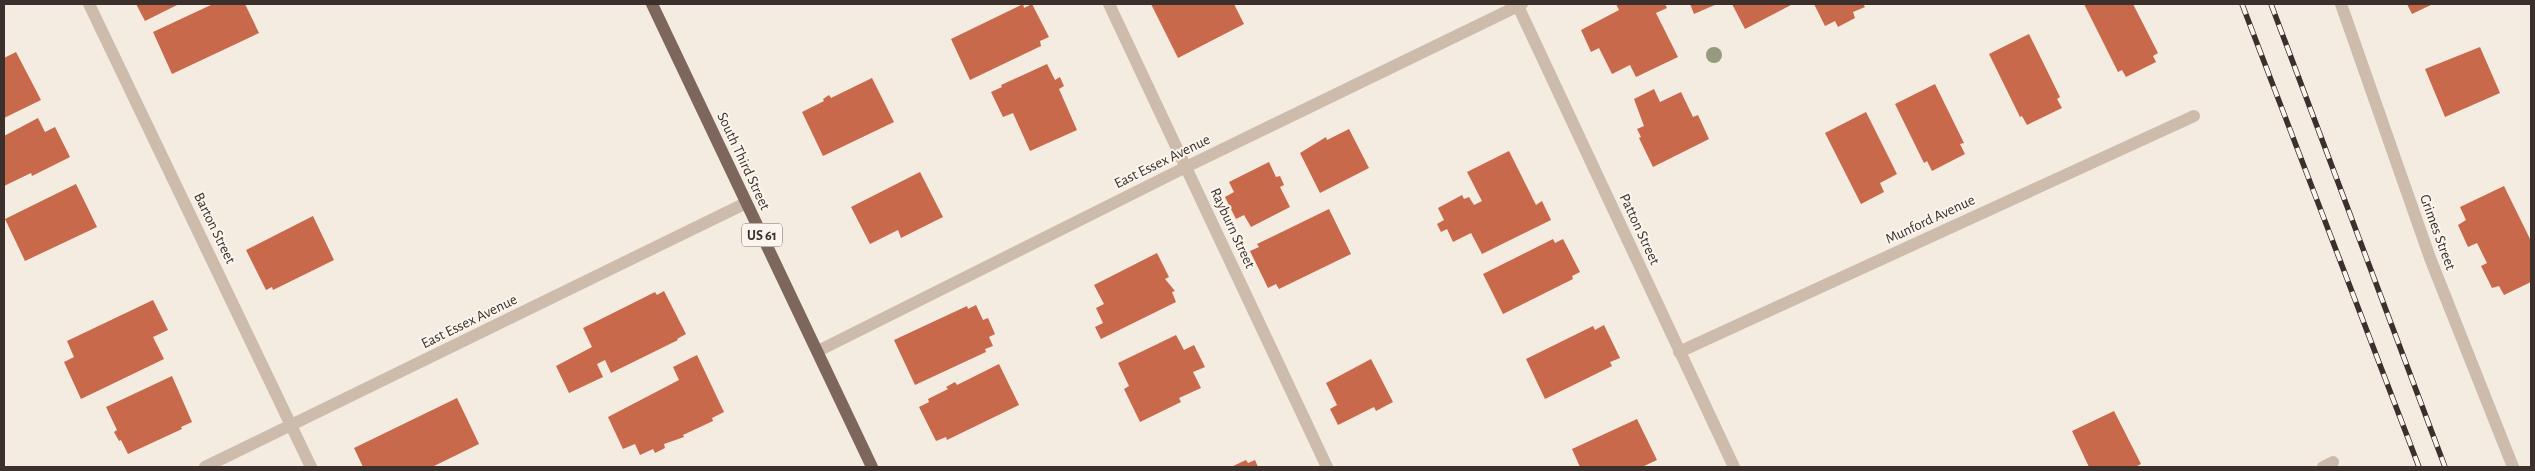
<svg xmlns="http://www.w3.org/2000/svg" width="2535" height="471" viewBox="0 0 2535 471" font-family="'Alegreya Sans',sans-serif">
<style>
.building{fill:#c8694b}
.lines{fill:none;stroke-linecap:round;stroke-linejoin:round}
.minor{stroke:#cdbbac;stroke-width:12}
.major{stroke:#7d675c;stroke-width:12}
.rail-casing{stroke:#3b302b;stroke-width:5.5}
.rail{stroke:#fbf5ee;stroke-width:4;stroke-dasharray:11;stroke-linecap:butt}
.tree{fill:#969b7f}
.labels{text-anchor:middle;stroke-width:4;stroke-linejoin:round;paint-order:stroke}
.shield{fill:#fbf5ee;stroke:#756b66;stroke-width:1}
.shield-label{font-size:14px;font-weight:bold;fill:#3b302b}
.street-label{font-size:15px;fill:#3b302b;stroke:#fbf5ee}
</style>
<rect width="100%" height="100%" fill="#f4ebe1"/>
<path class="building" d="M136,4h40l1,1 -32,16z
M213,4h32l14,29 -87,41 -19,-42z
M1023,4l1,4 8,-4 17,33 -9,4 1,5 -71,34 -19,-41z
M1151,4h83l10,20 -66,34z
M1616,4h49l2,4 -11,5 22,44 -42,20 -6,-12 -18,9 -13,-26 -8,4 -10,-22 38,-20z
M1690,4h27l-23,10z
M1732,4h61l-48,25z
M1814,4h49l2,3 -12,5 2,6 -17,9 -3,-6 -10,5z
M2084,4h49l25,49 -5,3 3,6 -30,15 -4,-7 -4,2z
M2407,4h26l-21,10z
M2029,34l31,63 -3,2 5,9 -35,17 -5,-9 -2,1 -31,-63z
M2480,47l20,46 -55,24 -20,-48z
M16,52l25,48 -37,18v-60z
M1047,64l8,16 5,-3 4,9 -5,3 18,41 -47,21 -17,-38 -10,4 -12,-25 11,-5 -1,-2z
M872,78l22,44 -71,34 -21,-44 22,-11 -1,-2 6,-4 2,3z
M1935,84l29,59 -4,1 5,10 -33,17 -5,-10 -3,2 -29,-59z
M1654,89l6,13 21,-10 12,25 5,-2 11,24 -56,28 -14,-29 2,-1 -4,-8 7,-3 -10,-27z
M1866,112l31,62 -17,9 4,9 -23,12 -36,-71z
M38,118l7,14 10,-5 15,30 -38,19 -1,-3 -27,13v-50z
M1349,129l20,39 -49,25 -20,-40 26,-16 1,3z
M1509,151l27,54 6,-4 9,19 -69,34 -11,-21 -18,9 -6,-13 -6,3 -4,-8 7,-4 -6,-12 24,-13 2,4 5,-2 5,8 8,-4 -15,-29z
M1269,162l7,15 4,-1 4,9 -4,2 10,20 -39,20 -7,-12 -8,4 -11,-22 9,-5 -5,-10z
M920,172l23,45 -42,21 -3,-8 -28,14 -19,-37z
M76,184l21,43 -72,34 -20,-42z
M2504,186l27,55v41l-27,13 -5,-9 -7,2 -11,-22 6,-3 -10,-20 -9,4 -10,-22 8,-5 -6,-13z
M1329,209l22,45 -72,35 -3,-5 -8,4 -18,-37 9,-4 -2,-3z
M313,216l21,44 -61,30 -1,-3 -6,3 -20,-40z
M1553,239l2,4 8,-4 17,33 -8,4 1,3 -70,35 -20,-40z
M1157,253l12,24 -4,2 10,12 -3,1 4,10 -75,37 -6,-12 8,-4 -7,-15 8,-4 -10,-19z
M664,291l22,43 -9,5 1,1 -67,33 -6,-13 -8,4 6,13 -34,16 -13,-27 36,-19 -9,-19 72,-36 2,3z
M153,300l15,30 -15,7 11,22 -83,40 -17,-37 10,-5 -7,-16z
M976,305l7,15 5,-2 7,16 -6,3 4,9 -8,3 1,3 -71,33 -21,-45 73,-34 1,3z
M1604,325l16,33 -10,4 2,4 -67,33 -19,-40 67,-33 2,4z
M1176,335l8,15 10,-5 11,22 -12,5 8,16 -22,10 2,4 -41,20 -16,-33 5,-3 -11,-23z
M697,355l27,57 -12,6 1,3 -30,14 1,2 -20,7 1,4 -10,5 -2,-4 -13,6 -5,-11 -12,5 -15,-32 71,-37 -6,-13z
M1371,359l22,43 -17,9 -2,-4 -36,18 -8,-16 7,-4 -11,-22z
M999,364l20,41 -72,35 -1,-3 -10,4 -17,-34 10,-5 -1,-3 20,-10 -2,-2 9,-5 2,3z
M172,376l20,46 -11,5 1,2 -54,25 -7,-14 -2,1 -5,-9 3,-2 -11,-23z
M457,398l22,46 -47,23h-69l-9,-19z
M2114,411l27,53 -6,3h-46l-17,-36z
M1637,419l20,41 -15,7h-62l-8,-18z
M1246,460l2,3 7,-3 3,7h-27z"/>
<g class="lines">
<path class="minor" d="M89,4l222,463
M1109,4l218,463
M1517,4l217,463
M2341,4l89,254 83,209
M818,351l368,-184 336,-163
M1679,352l515,-236
M205,467l541,-264
M2323,467l10,-5"/>
<path class="major" d="M652,4l220,463"/>
<defs>
<path id="rail" d="M2242,4l177,463
M2271,4l174,463"/>
</defs>
<use href="#rail" class="rail-casing"/>
<use href="#rail" class="rail"/>
</g>
<circle class="tree" cx="1714" cy="55" r="8"/>
<g class="labels">
<rect class="shield" x="742" y="223.5" width="40" height="23" rx="4"/>
<g class="shield-label">
<text x="762" y="240">US 61</text>
</g>
<g class="street-label">
<text transform="translate(744 161) rotate(65)" y="5">South Third Street</text>
<text transform="translate(1162 161) rotate(-26)" y="5">East Essex Avenue</text>
<text transform="translate(1930 219) rotate(-25)" y="5">Munford Avenue</text>
<text transform="translate(215 228) rotate(64)" y="5">Barton Street</text>
<text transform="translate(1233 228) rotate(65)" y="5">Rayburn Street</text>
<text transform="translate(1640 229) rotate(65)" y="5">Patton Street</text>
<text transform="translate(2438 232) rotate(70)" y="5">Grimes Street</text>
<text transform="translate(469 321) rotate(-26)" y="5">East Essex Avenue</text>
</g>
</g>
<rect width="2535" height="471" fill="none" stroke="#3b302b" stroke-width="10"/>
</svg>
